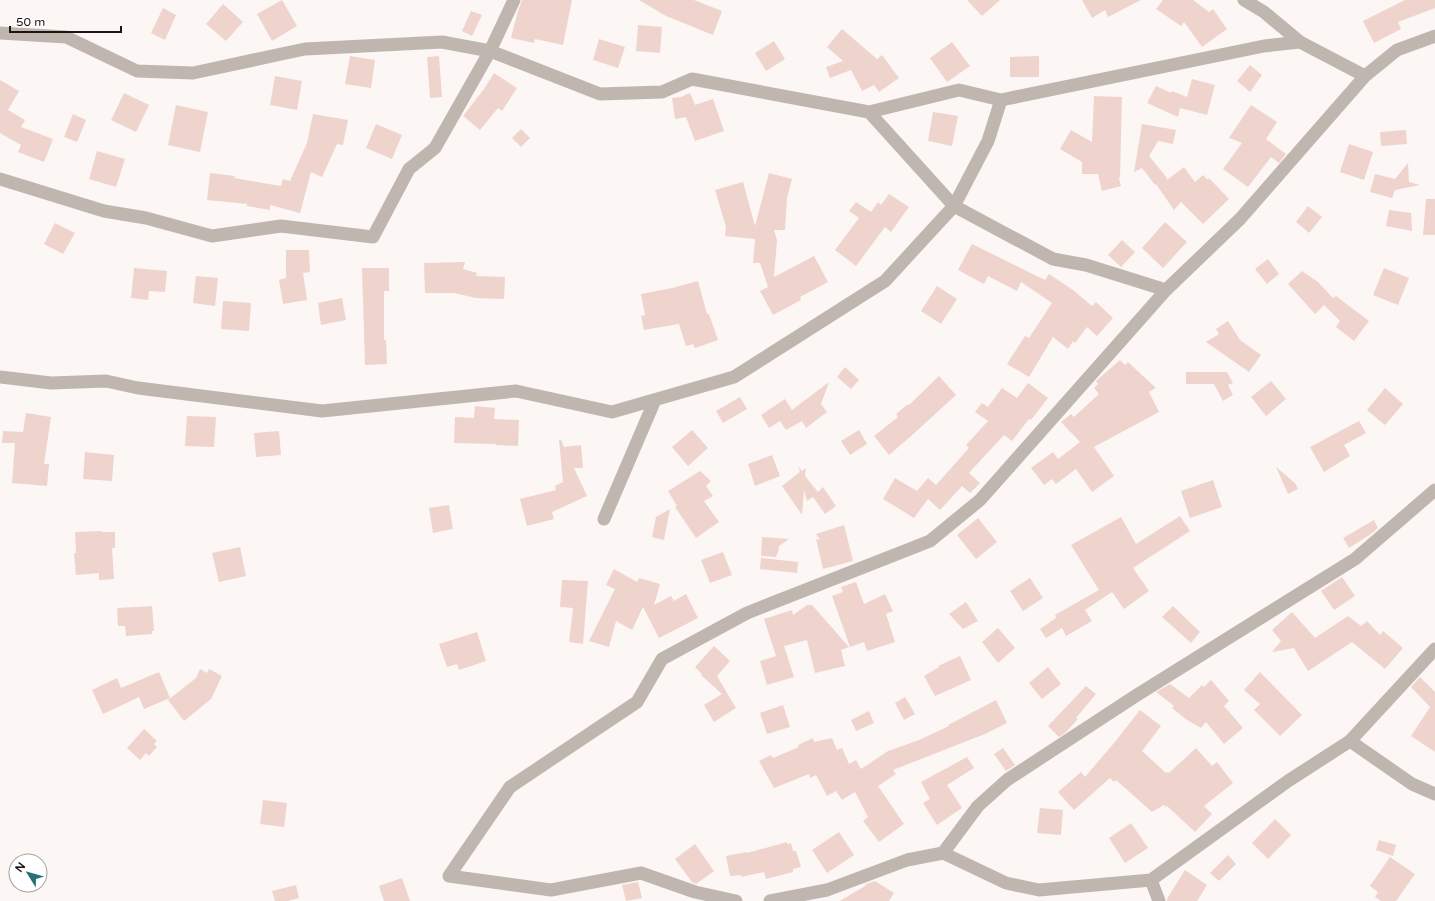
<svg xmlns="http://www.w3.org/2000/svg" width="1435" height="901" viewBox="0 0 1435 901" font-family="'Varela Round',sans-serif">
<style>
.building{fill:#efd4ce}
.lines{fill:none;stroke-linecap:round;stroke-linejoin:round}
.street{stroke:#c0b6b0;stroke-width:13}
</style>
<rect width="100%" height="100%" fill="#fcf6f4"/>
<path class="building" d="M282,0l15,26 -25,15 -15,-27z
M522,0h50l-9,45 -28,-6 -1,4 -23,-5 7,-27z
M639,0h55l28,11 -9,24 -47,-19z
M967,0h33l-18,16z
M1082,0h59l-33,17 -3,-7 -13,8z
M1163,0h30l16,12 4,-3 14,20 -25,18 -18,-25 -3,4 -25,-17z
M1405,0h30v8l-37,14 3,7 -27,14 -11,-22z
M223,4l20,18 -17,19 -20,-17z
M163,8l13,7 -11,25 -14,-7z
M471,11l11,4 -10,21 -10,-5z
M638,25l24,2 -2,26 -24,-2z
M842,29l35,30 5,-4 17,23 -20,14 -5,-7 -12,6 -11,-21 -21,8 -4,-11 17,-6 -16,-14z
M599,39l26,8 -7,21 -25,-8z
M774,41l11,18 -19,12 -11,-18z
M952,42l18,24 -23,16 -17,-24z
M350,56l25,4 -4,28 -26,-4z
M439,56l3,41 -12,1 -3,-41z
M1039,56v21h-29v-20z
M1250,65l12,10 -12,17 -13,-11z
M494,73l23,15 -15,23 -4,-3 -18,22 -17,-14 21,-27z
M275,76l27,5 -5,29 -27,-5z
M1192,79l23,6 -8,30 -27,-7 -2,9 -31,-14 9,-17 15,7 1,-2 15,6z
M0,80l19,11 -11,19 17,10 -4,7 32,12 -9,23 -26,-10 3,-7 -21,-12z
M124,93l25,12 -13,27 -25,-12z
M690,93l5,12 18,-6 11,32 -29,10 -9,-24 -11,2 -3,-21 9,-1z
M1094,96l28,1 -2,80 -1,1 2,8 -19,5 -4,-17h-16v-12l-22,-13 11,-19 21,12z
M176,105l32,7 -8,40 -32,-7z
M1251,105l26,17 -11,17 20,15 -7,9 -8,-6 -23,30 -25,-18 19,-26 -13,-5z
M933,112l25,4 -6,30 -24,-5z
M73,114l13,6 -9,22 -13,-5z
M313,114l35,6 -5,25 -6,-1 -15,33 -11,-5 -11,41 -30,-8v5l-23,-4v-2l-40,-4 3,-27 25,3 -1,2 47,8 2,-7 7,2 17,-38z
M376,124l26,11 -10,24 -26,-11z
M1142,124l34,6 -3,14 -15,-3 -9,15 18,22v2l17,-13 11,15 8,-7 5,5 1,-2 20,21 -26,25 -22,-22 -7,8 -18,-26 -1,1 -13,-17 -8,4z
M521,129l9,9 -9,9 -9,-9z
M1406,130l1,14 -26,2 -1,-14z
M1349,144l24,8 -9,28 -24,-8z
M97,151l28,8 -9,28 -27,-8z
M1408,163l1,19 11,3 -25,5 -3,8 -22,-6 5,-18 20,5z
M769,173l23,6 -5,19 -2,32h-11l3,10 -3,37 40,-21 14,26 -28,15 1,3 -28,15 -13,-24 8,-4 -8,-24h-7l2,-24 -30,-3 1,-9 -11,-37 28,-8 12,44z
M889,194l20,13 -18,25 -6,-5 -29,39 -21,-16 24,-32 -10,-7 7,-9 15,10 7,-10 3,3z
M1426,199h9v36h-12z
M1308,206l14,11 -13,16 -13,-11z
M1389,210l22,3 1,18 -26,-5z
M1165,222l22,20 -24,26 -21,-20z
M55,223l20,10 -12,21 -19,-10z
M1122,240l13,12 -14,15 -13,-12z
M972,244l73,36 4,-6 24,16 19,16 4,-4 17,16 -16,18 -10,-9 -12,16 -2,-2 -5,8 -15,-12 -24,40 -22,-13 18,-28 4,2 23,-35 -31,-21 -4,9 -29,-15 -4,8 -26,-14z
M286,250h23l1,22 -7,1 4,27 -24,4 -4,-24 7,-2z
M1268,259l11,15 -12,10 -12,-15z
M465,262l-2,7 14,4 -1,3 29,1 -1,22 -28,-1 -22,-5h-29l-1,-30z
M134,268l33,3 -2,21 -16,-1 -1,9 -17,-2z
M362,268h27v23h-5v49h2l1,24 -22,1z
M1384,268l25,10 -11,27 -25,-10z
M1302,271l16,11 15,16 3,-2 33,25 -15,20 -18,-14 4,-6 -16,-16 -9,9 -27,-30z
M196,276l22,2 -3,28 -22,-3z
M698,281l9,33h2l9,26 -23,8 -2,-4 -7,2 -7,-22 -35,6 -3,-14 4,-1 -4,-21 31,-6z
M937,286l20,13 -16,25 -20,-13z
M342,298l4,22 -25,5 -3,-22z
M223,301l28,2 -2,28 -28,-2z
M1228,321l12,19 21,15 -12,17 -43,-30 13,-8 -3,-5z
M1120,360l5,5 3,-3 28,26 -7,4 10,20 -65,35 20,29 -22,16 -16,-23 -20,15 -4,-5 -8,6 -13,-17 22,-16 5,7 22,-17 -19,-20 10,-8 3,3 25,-23 -5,-6 4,-4 -2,-3z
M845,367l14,13 -8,9 -14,-12z
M1186,372h41l6,11 -5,2 5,10 -10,6 -9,-17h-28z
M939,376l17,19 -46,42 -21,18 -15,-19 24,-19 -2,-3 12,-10 1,1z
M1271,381l15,18 -20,17 -15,-19z
M829,382l-8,22 6,8 -21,16 -4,-7 -16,9 -6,-9 -11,7 -8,-13 24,-16 7,11z
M1028,383l20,15 -17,22 -2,-1 -17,22 -8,-6 -35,38 11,10 -10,10 -8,-7 -22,24 -12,-11 -14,19 -31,-19 12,-21 22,13 11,-13 8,7 33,-37 -3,-3 22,-24 -13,-9 7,-9 6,4 14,-19 15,10z
M1385,388l18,16 -18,21 -18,-15z
M740,397l7,12 -24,14 -7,-12z
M475,406l20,2 -1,11 25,1 -1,26 -22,-1v-1l-42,-1 1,-26 19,1z
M26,413l25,4 -7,47h5l-2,22 -35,-3 3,-40h-13l1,-12 20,1z
M187,416l29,1 -2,30 -29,-1z
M1359,421l7,12 -22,12 6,11 -26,16 -14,-25z
M692,430l16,18 -20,18 -16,-19z
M859,430l8,14 -17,11 -9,-14z
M279,431l2,24 -25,2 -2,-24z
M559,440h2l3,7 17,-2 2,23h-9l13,28 -35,16 2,7 -27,7 -7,-27 36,-9 -1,-4 8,-4z
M85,452l29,3 -2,26 -29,-2z
M772,455l8,21 -25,10 -7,-22z
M798,466l4,5 4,-3 -1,8 13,16 5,-5 13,19 -11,8 -12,-17 -6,4 -3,-11 -2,25 -20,-29 18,-14z
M1276,467l19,16 3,6 -10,5z
M700,471l11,10 -5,5 7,10 -9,5 15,21 -23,16 -21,-31 2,-1 -9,-15z
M1213,480l9,27 -32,11 -9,-27z
M449,505l4,24 -20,4 -4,-25z
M670,509l-6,31 -12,-3 4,-20z
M1180,516l10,15 -57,37 16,23 -25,18 -12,-17 -27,18 7,11 -26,15 -4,-8 -16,10 -6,-9 16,-11 -1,-3 44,-25 -28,-45 50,-28 15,27z
M978,518l19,24 -21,17 -19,-24z
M1374,520l4,8 -7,6 -22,14 -6,-10z
M844,525l9,36 -30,8 -7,-30 4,1 -4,-6z
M101,531l1,1h13v16h-3l2,31 -15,1v-7l-23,2 -2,-22h2l-1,-21z
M762,537l27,2 -11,8 1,2 -3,8 -15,-1z
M240,547l6,29 -27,6 -7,-29z
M723,552l9,23 -22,8 -9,-23z
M761,558l37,4 -1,11 -37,-4z
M614,569l23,13 2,-4 21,6 -6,21 17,-9 3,5 12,-7 12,24 -39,20 -16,-31 -11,23 -16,-9 -7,26 -20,-6 26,-52 -9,-4z
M1342,577l13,19 -21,14 -13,-19z
M1030,578l13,20 -20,13 -13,-20z
M562,580l26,1 -5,63 -14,-2 4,-34 -13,-1z
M856,582l8,22 21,-10 8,17 -7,3 9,28 -28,9 -3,-9 -14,5 -18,-51 11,-4 -2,-5z
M966,602l12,19 -15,8 -14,-15z
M807,605h5l37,42 -8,3 4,16 -30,7 -8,-33 -23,6 10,31 -27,8 -7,-24 16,-5 -12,-37 28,-9 1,5z
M152,606l2,25h-2v3l-26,2 -1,-10h-7l-1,-18z
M1173,606l27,26 -9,11 -29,-26z
M1292,612l23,26 33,-22 13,10 6,-5 13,14 3,-4 20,17 -18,21 -33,-27 -44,29 -14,-23 -22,4 9,-11 -9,-11z
M998,628l17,20 -17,15 -16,-21z
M477,632l9,29 -27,9 -2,-6 -10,3 -8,-23z
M714,646l16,15 -13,15 19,32 -22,14 -10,-17 18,-11 -21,-19 1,-1 -7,-7z
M960,656l11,24 -36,16 -11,-20 15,-9 -1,-1z
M1048,667l13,17 -19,15 -13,-16z
M200,669l7,4 2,-4 13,7 -11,23 -27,22 -16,-21 28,-22z
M159,672l11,26 -26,11 -5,-12 -36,17 -11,-24 25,-12 4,10z
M1260,672l42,43 -22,21 -26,-26 6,-6 -16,-14z
M1420,677l15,15v60l-24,-16 19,-29 -19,-20z
M1211,680l18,21 -5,5 19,22 -19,16 -18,-22 -5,6 -14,-8 -15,-12 2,-2 -18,-14 14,-8 19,14 13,-13 2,2z
M1086,686l10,8 -20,24 2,1 -13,14 -6,4 -11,-11z
M905,697l10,17 -11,6 -9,-17z
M996,700l11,23 -22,11 -92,36 3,4 -18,12 26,38 -25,18 -16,-21 5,-4 -13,-25 -13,8 -6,-9 -9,5 -11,-21 -6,3 -1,-4 -35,14 -15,-27 12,-6 2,3 26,-11 -1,-2 15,-7 1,4 18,-4 5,12 5,-2 7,16 7,-4 5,9 27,-18 31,-11 30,-14 -1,-1z
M783,705l7,22 -23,7 -7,-21z
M1140,710l21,16 -19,25 24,22 2,-1 1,1 27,-25 16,18 5,-4 16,21 -29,23 8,8 -17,18 -28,-26 -1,1 -2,-2 -12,7 -36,-32 -2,2 -4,-4 -36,32 -16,-18 23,-20 4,5 29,-34z
M869,711l5,12 -18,8 -5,-11z
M144,729l13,12 -3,3 3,3 -8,9 -3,-3 -6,7 -13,-12z
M1003,748l12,17 -9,6 -12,-17z
M967,757l7,11 -27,17 15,23 -25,17 -14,-22 7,-4 -9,-17z
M263,800l24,3 -3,24 -24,-3z
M1040,808l23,2 -2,25 -24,-2z
M1275,819l16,16 -23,24 -16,-16z
M1131,823l17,25 -23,15 -16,-25z
M839,832l15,23 -27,18 -15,-23z
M1379,840l17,5 -3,11 -17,-6z
M787,842v2l4,-1 2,8h3l5,16 -8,2v3l-27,7 -2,-7 -23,5v-2l-11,1 -4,-20 20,-4 1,1z
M695,844l19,27 -18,13 -4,-2 -17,-23z
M1228,855l8,9 -17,17 -9,-8z
M1390,857l25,17 -19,27h-15l-6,-4 3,-5 -8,-6z
M1185,870l22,15 -10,16h-30v-2z
M402,878l8,23h-26l-5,-15z
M875,881l19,12 -5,8h-49l25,-15 1,-2z
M638,882l4,16 -16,3 -4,-16z
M296,885l3,13 -12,3h-12l-3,-10z"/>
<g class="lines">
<path class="street" d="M1244,0l20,12 36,30 65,34
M0,33l66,4 71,34 56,2 112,-24 137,-7 48,9 110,43 62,-2 30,-13 177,33 90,-22 42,10 263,-54 36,-4
M869,112l85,94 99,53 33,6 80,25
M0,179l104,32 42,7 66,18 69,-10 92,11 36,-68 26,-21 55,-97 24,-51
M0,377l51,6 55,-2 32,7 184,23 194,-20 96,21 122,-35 151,-96 69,-75 34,-65 13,-41
M604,519l51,-119
M1350,741l62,43 23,10
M943,853l35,-47 29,-26 130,-85 218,-136 80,-69
M1151,880l8,21
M736,901l-41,-9 -54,-19 -90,17 -102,-14 61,-89 127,-85 25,-43 85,-46 183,-72 50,-41 186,-210 74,-71 125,-143 32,-26 38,-14
M770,901l57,-11 80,-30 36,-7 63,30 33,7 112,-10 137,-99 62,-40 85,-92"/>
</g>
<g transform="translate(28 873) rotate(307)"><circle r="19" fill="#ffffff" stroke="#a5a1a0"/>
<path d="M0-3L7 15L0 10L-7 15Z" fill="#267175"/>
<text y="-6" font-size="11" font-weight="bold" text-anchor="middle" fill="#1d1511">N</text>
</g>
<path d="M10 26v6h111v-6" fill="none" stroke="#1d1511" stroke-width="2"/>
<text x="16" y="26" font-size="12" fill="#1d1511" stroke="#ffffff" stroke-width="3" paint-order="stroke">50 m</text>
</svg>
